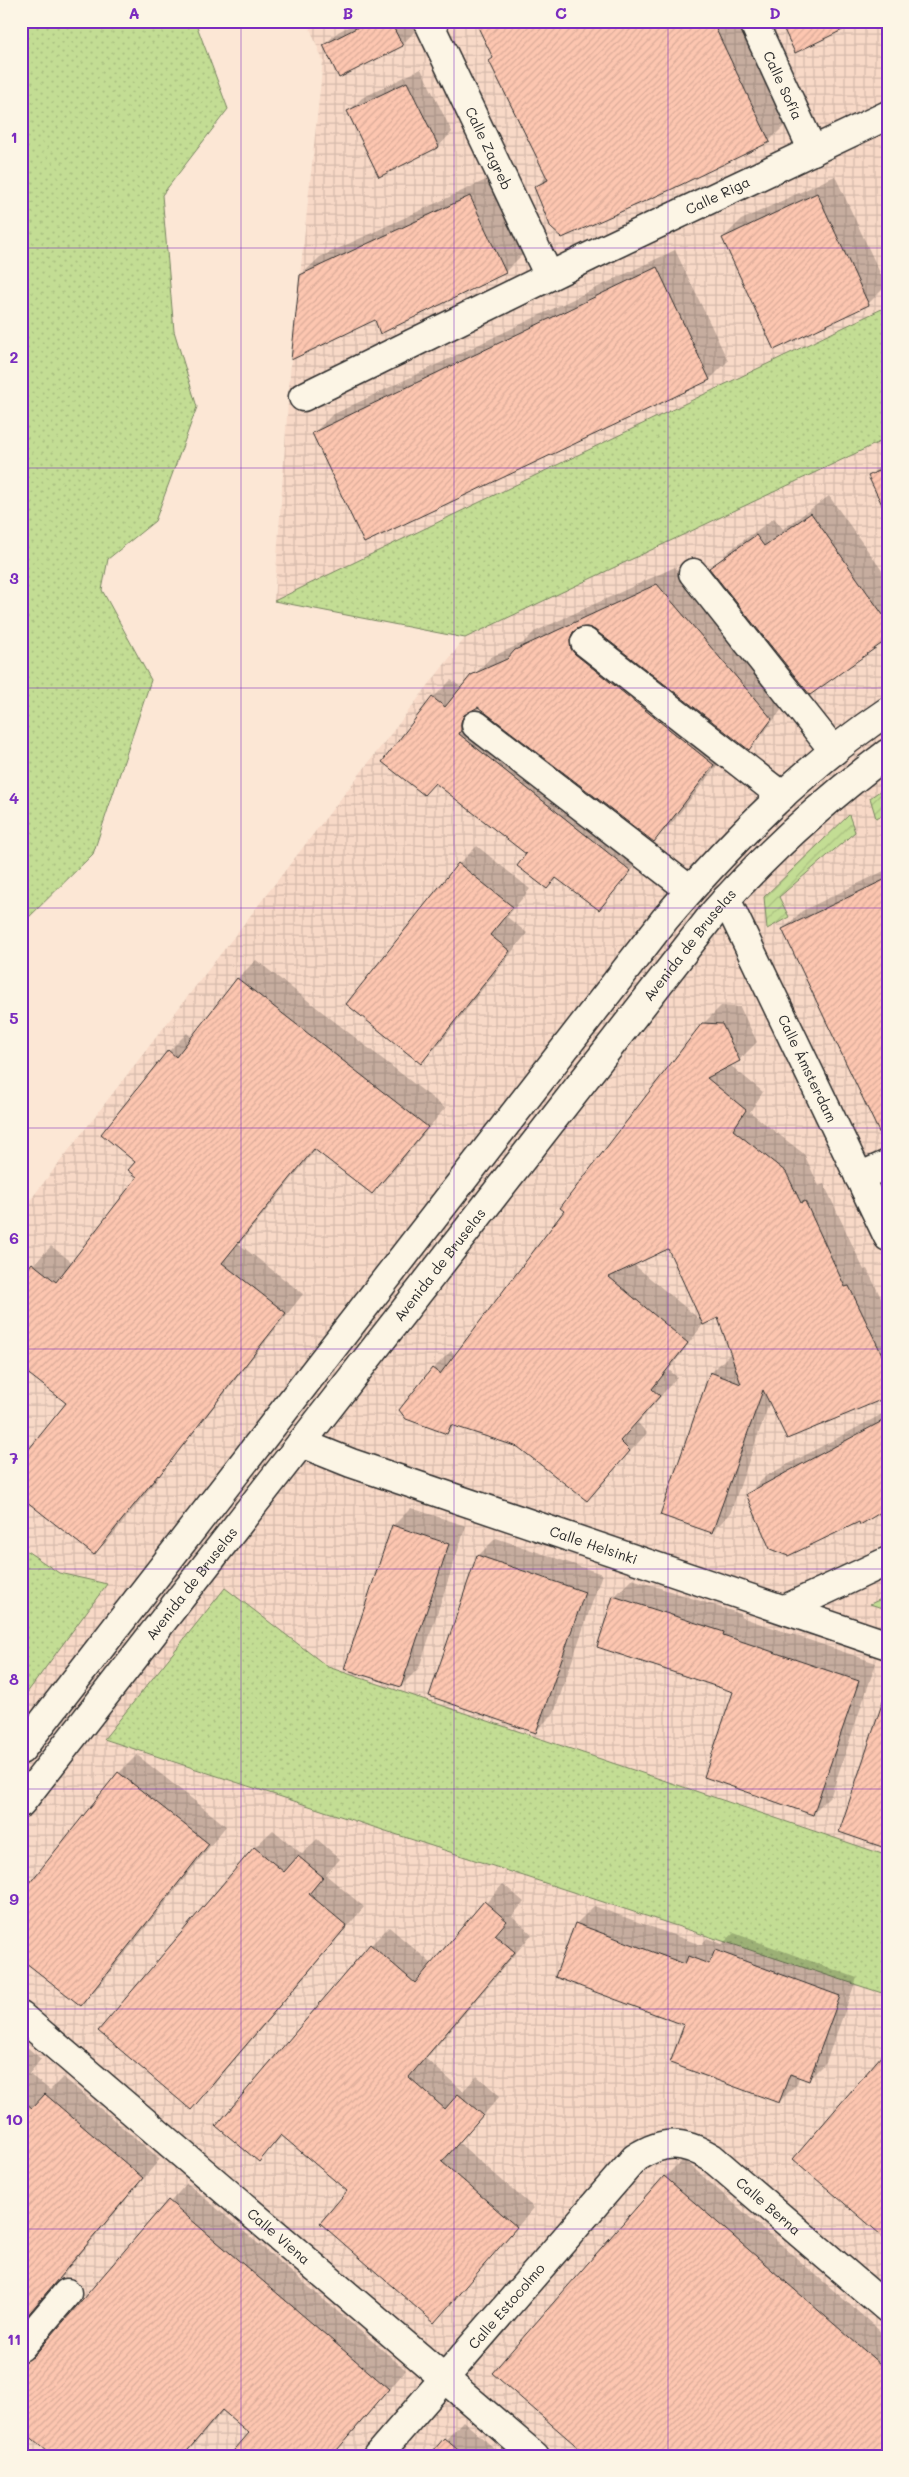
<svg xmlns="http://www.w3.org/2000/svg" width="909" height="2477" viewBox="0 0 909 2477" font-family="Mali,sans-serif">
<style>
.industrial{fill:url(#industrial-grid)}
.grass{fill:url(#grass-dots);stroke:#778460}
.garden{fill:url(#garden-furrows);stroke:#778460}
.shadow{fill:#0003;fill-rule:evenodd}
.building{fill:url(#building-hatch);stroke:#2b2b2b}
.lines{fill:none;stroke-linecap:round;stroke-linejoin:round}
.minor-casing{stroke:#2b2b2b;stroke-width:31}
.major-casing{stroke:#2b2b2b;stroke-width:31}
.minor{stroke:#fcf5e5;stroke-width:28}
.major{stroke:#fcf5e5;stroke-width:28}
.grid{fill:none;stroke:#7b2cbf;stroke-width:1;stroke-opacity:0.55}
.labels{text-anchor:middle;stroke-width:4;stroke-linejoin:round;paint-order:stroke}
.street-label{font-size:14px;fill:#2b2b2b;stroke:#fcf5e5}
.neatline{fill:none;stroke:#7b2cbf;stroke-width:2}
.grid-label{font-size:16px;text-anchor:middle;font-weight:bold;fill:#7b2cbf}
</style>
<defs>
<pattern id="industrial-grid" width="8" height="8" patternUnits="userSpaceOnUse" patternTransform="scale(1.25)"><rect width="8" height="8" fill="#f8d9c7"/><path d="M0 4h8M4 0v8" fill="none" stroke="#d5baab"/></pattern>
<pattern id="grass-dots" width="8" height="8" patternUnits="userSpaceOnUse" patternTransform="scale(1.25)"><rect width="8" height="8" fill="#c3dd94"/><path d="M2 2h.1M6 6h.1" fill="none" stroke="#a8be80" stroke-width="1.8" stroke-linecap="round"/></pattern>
<pattern id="garden-furrows" width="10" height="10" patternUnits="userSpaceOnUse" patternTransform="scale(1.25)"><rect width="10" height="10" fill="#c3dd94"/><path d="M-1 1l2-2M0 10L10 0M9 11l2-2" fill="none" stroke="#a8be80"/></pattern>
<pattern id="building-hatch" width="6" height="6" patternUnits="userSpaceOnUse" patternTransform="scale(1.25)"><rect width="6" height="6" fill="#fdc6b0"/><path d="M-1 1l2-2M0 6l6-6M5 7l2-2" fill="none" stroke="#d9aa98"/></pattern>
</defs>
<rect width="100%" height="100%" fill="#fce7d5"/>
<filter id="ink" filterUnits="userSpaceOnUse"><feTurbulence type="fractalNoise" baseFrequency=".02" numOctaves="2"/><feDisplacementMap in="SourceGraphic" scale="10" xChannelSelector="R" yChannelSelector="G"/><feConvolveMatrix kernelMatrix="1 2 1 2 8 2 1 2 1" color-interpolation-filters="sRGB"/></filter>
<g filter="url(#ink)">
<path class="industrial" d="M307,21h581v2435h-867v-1244l444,-574 -191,-37 17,-241 32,-299z"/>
<path class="grass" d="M21,21h174l33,88 -66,86 12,136 23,76 -42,114 -47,38 -6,31 49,90 -58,174 -72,71z
M888,306v132l-423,200 -191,-37z
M21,1547l38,26 48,11 -86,117z
M225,1588l103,79 560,189v139l-784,-256z"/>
<path class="garden" d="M888,785v28l-12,5 -6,-20z
M849,815l6,17 -76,65 10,20 -22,12 -3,-32z
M888,1596v14l-18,-6z"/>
<path class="shadow" d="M359,21h51l5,10 -13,14h-78l14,-13z
M476,21h263l48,102 -18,18 -233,46 11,-11 -57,-115 4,-4z
M421,69l31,63 -13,14 -59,29 -32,-63 14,-14z
M835,176l51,110 -18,18 -145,-66 18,-18z
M488,179l35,75 -18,18 -130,46 -74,-43 19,-18z
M675,250l53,111 -18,18 -345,162 -51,-108 18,-18z
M888,458v56l-18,-38z
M829,496l59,83v58l-177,-68 18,-18 45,-33 9,11z
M675,567l114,133 -23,30 -18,18 -153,-119 -7,-3v5l143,116 -59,76 -18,17 -176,-135 1,6 -3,5 172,136 -49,56 -42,-30 -10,10 -114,-190 18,-18 11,8 29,-31 32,-14 11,-11z
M888,814v24l-8,-17z
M477,846l53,43 -23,28 20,16 -88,111 -18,18 38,-198z
M888,869v264l-104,-204 18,-18z
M256,960l189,148 -55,67 -18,18 -56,-44 -77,95 64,50 -191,242 -18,18 -27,-152 -46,-123 30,-33 22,17 66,-86 -2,-16 32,-110 18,-18 5,5 46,-60z
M721,1006l19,1 17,35 -18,18 -9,5 33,27 -13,20 54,42 15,32 5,-2 40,86 3,-1 21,43v92l-4,-7 -114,4 -40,113 -18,18 -1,-159 18,-18 4,1 -15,-40 -14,7 -35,47 8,7 -39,46 9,10 -60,66 -68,-53 -64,-21 -8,8 -47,-23 33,-41 18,-18 5,4 247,-331zM668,1247l36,76 -71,-59z
M888,1411v96l-28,14 -112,-27 18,-18z
M411,1508l55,18 -47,142 -18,18 -8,-160z
M496,1538l106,36 -48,139 -18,18 -58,-175z
M632,1579l109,35v3l135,46 -45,132 -18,18 -78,-122 -121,-94z
M137,1755l89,71 -127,160 -18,18 -60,-108 98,-123z
M273,1830l29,24 15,-15 23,20 -14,16 38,32 -155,183 -18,18 -91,-77 155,-184z
M503,1884l21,18 -12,14 20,18 -106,125 37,32 14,-15 23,20 -41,47 75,65 -100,113 -85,-130 -66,-56 -24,25 112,-215 18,-18 43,37z
M594,1906l107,39 6,-7 15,6 12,-11 123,45 -31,84 -18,18 -9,-3 -2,7 -18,18 -93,-78 -110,-100z
M21,2042l20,17 -12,15 21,16 13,-13 97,82 -133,159 -4,7 14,20 9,-2 141,-160 219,187 -74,86 -82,-23 -26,-23 -40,46h-129l-34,-29z
M683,2159l205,179v118l-223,-279z
M463,2421l40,35h-72z"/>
<path class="building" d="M370,21h20l13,25 -64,32 -16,-33z
M475,21h237l58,121 -100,48 -108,48 -11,-10 -17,-41 14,-7 -59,-119 4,-3z
M780,21h81l-66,32z
M407,82l32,65 -60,30 -32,-66z
M817,193l52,112 -95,45 -52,-112z
M470,196l36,77 -126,61 -5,-14 -84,40 9,-85z
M657,267l53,113 -346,163 -52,-110z
M888,466v51l-20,-41z
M811,513l77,109v17l-78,56 -101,-127 47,-33 8,11z
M657,584l115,135 -23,31 -154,-120 -8,-3 -8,1 -6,4 -3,8 1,9 4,5 139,111 -60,77 -176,-135 -14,8 -3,7v8l-2,4 172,137 -32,39 -43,-32 -9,11 -30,-23 9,-12 -91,-71 -11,12 -42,-33 50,-65 13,10 26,-32 36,-16 8,-9z
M458,863l55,44 -23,28 20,16 -89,113 -75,-60z
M888,878v271h-1l-105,-220z
M237,978l191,149 -56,67 -58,-45 -92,114 64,50 -127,163 -1,-1 -64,80 -73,-58v-38l45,-56 -45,-35v-91l11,-14 24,19 81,-105 -9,-7 7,-8 -34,-28 67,-84 8,7z
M702,1023l20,1 18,37 -33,17 39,32 -13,20 53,42 15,31 4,-2 40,86 4,-1 39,81v30l-101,42 -24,-49 -51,143 -52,-18 50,-143 31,12 -23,-66 -15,7 -35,-76 -59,28 79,66 -36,46 8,7 -40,45 10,10 -43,50 -69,-54 -67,-22 -4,9 -41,-15 -7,-9 33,-42 8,6 124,-163 -4,-3z
M888,1418v90l-28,17 -1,-3 -71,34 -18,-7 -24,-55z
M392,1525l57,19 -48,143 -57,-18z
M477,1555l108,37 -49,141 -107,-37z
M613,1596l111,36 -1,3 136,46 -46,134 -109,-38 29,-85 -136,-45z
M885,1695h3v154l-49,-17z
M118,1772l91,72 -128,162 -60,-47v-65z
M254,1847l30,25 14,-16 25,21 -14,17 38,32 -156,184 -93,-79z
M484,1901l23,20 -12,14 20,17 -106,125 36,32 13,-15 25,21 -41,47 75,65 -83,96 -114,-100 27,-32 -66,-56 -22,27 -43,-36 154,-182 45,39z
M575,1923l110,41 3,-8 21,8 6,-14 125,46 -31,85 -19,-7 -11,29 -109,-40 14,-38 -129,-48z
M888,2048v193l-95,-82z
M45,2094l98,84 -122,145v-224l11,9z
M664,2176l224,195v85h-300l-96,-83z
M168,2200l221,189 -57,67h-103l20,-23 -27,-23 -39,46h-130l-32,-27v-67l12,-5z
M444,2438l21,18h-36z"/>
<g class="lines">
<defs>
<g id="minor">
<path id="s1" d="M428,21l121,255"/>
<path id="s2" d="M753,21l60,130"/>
<path id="s3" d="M303,397l302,-148 283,-134"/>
<path d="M693,573l141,178"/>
<path d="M585,642l197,154"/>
<path d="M476,725l214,165"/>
<path id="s4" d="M726,899l162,338"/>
<path d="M859,1177l29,-13"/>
<path id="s5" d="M301,1443l50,20 537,182"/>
<path d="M785,1609l103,-48"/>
<path id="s6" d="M21,2016l514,440"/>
<path d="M21,2347l46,-54"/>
<path id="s7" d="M377,2456l258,-298c28,-18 48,-18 77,0l176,151"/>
</g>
<g id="major">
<path d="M21,1750l644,-831c66,-77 138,-151 223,-208"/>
<path id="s8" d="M21,1803l692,-889c53,-61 111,-113 175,-161"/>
</g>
</defs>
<use href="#minor" class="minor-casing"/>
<use href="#major" class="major-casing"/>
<use href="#minor" class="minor"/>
<use href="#major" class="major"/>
</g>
</g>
<path class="grid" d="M241,21v2435M454,21v2435M668,21v2435M21,248h867M21,468h867M21,688h867M21,908h867M21,1128h867M21,1349h867M21,1569h867M21,1789h867M21,2009h867M21,2229h867"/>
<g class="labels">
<g class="street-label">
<text dy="5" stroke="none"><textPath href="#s2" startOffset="71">Calle Sofía</textPath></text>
<text dy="5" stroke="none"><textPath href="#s1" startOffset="141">Calle Zagreb</textPath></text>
<text dy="5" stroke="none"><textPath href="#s3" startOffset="461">Calle Riga</textPath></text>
<text dy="5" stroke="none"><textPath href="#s8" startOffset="1088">Avenida de Bruselas</textPath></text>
<text dy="5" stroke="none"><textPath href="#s4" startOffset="188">Calle Ámsterdam</textPath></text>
<text dy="5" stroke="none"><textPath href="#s8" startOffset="682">Avenida de Bruselas</textPath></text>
<text dy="5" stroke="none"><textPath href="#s5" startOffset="310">Calle Helsinki</textPath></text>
<text dy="5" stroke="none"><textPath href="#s8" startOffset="278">Avenida de Bruselas</textPath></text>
<text dy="5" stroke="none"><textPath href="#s7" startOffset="551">Calle Berna</textPath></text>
<text dy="5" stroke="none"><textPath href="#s6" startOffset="339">Calle Viena</textPath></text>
<text dy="5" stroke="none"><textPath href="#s7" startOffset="198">Calle Estocolmo</textPath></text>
</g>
</g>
<rect width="909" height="2477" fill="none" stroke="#fcf5e5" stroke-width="55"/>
<rect x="28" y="28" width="854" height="2422" class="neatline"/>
<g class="grid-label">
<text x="134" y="19">A</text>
<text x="348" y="19">B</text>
<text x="561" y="19">C</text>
<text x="775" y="19">D</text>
<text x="14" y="143">1</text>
<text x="14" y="363">2</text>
<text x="14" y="584">3</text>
<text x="14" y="804">4</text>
<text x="14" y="1024">5</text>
<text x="14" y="1244">6</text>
<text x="14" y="1464">7</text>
<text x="14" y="1685">8</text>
<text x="14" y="1905">9</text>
<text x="14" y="2125">10</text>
<text x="14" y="2345">11</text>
</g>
</svg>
